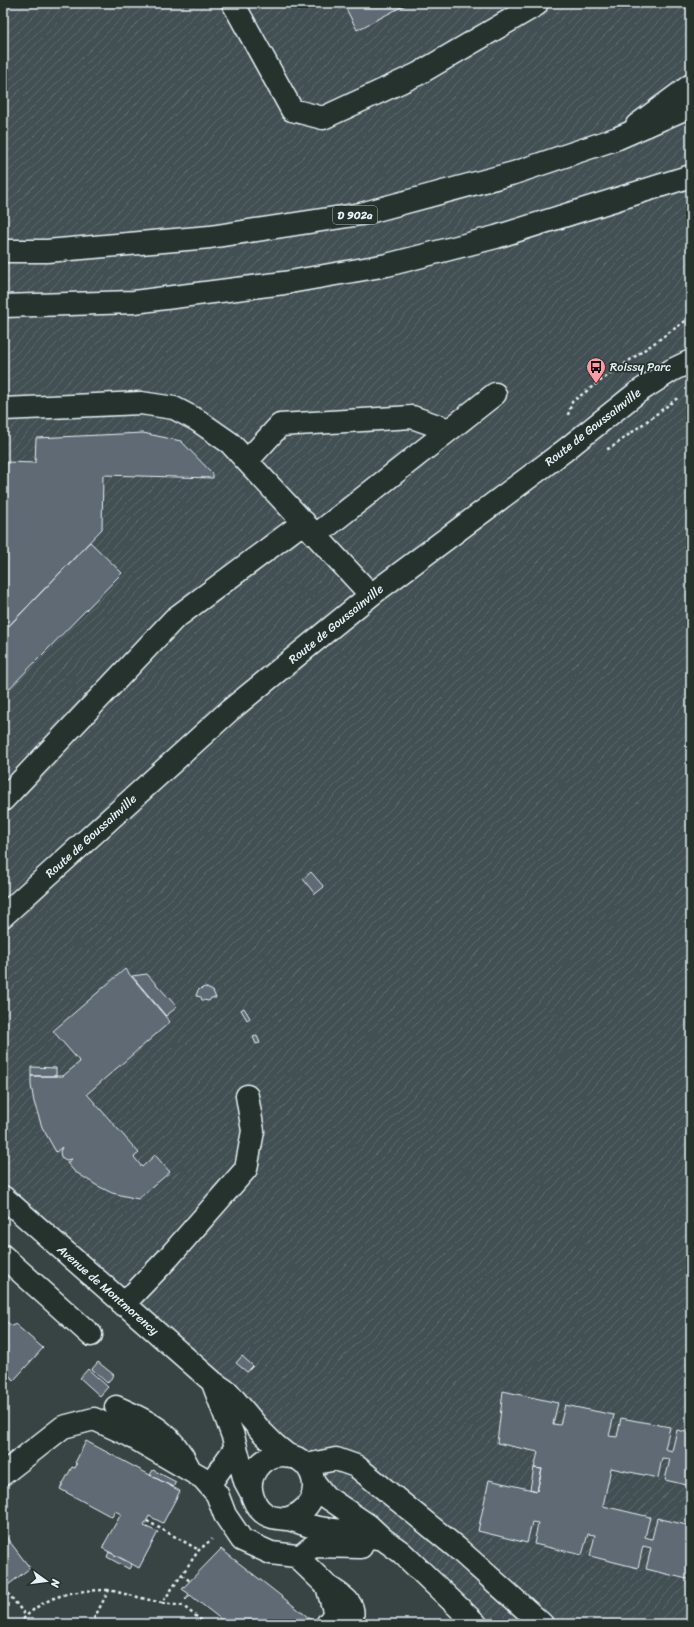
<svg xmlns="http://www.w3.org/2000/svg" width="694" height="1627" viewBox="0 0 694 1627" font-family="Sriracha,sans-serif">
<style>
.industrial{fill:url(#industrial-furrows)}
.building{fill:#606b75;stroke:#e8f1f8}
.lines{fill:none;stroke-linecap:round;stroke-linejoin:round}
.minor-casing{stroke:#e8f1f8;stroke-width:25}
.major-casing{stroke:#e8f1f8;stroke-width:25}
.path{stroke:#e8f1f8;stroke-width:2.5;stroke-dasharray:3 3;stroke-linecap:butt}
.minor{stroke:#26332d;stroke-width:22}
.major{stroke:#26332d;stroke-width:22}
.labels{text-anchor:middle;stroke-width:3.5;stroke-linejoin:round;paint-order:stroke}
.shield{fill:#26332d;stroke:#aeb8bb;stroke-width:1}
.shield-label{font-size:11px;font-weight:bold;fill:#e8f1f8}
.poi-label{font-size:12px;fill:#e8f1f8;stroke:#26332d;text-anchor:start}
.street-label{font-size:12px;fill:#e8f1f8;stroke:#26332d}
</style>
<defs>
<pattern id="industrial-furrows" width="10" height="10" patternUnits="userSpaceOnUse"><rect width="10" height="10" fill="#435052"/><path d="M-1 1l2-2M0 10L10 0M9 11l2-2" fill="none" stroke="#5e6a6c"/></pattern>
</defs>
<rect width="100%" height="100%" fill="#374443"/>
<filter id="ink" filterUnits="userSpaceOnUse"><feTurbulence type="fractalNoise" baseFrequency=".025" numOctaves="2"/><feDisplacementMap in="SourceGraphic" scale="8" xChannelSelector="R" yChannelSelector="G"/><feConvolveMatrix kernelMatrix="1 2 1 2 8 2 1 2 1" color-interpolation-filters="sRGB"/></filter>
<g filter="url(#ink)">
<path class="industrial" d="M3,3h688v1621h-215l-473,-445z"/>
<path class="building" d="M343,3h66l-52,27z
M143,433l38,8 32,33v4l-110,-3 -1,54 -99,103v-166l4,-4 28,1 1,-25z
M90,542l32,31 -119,122v-63z
M311,872l13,15 -9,7 -12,-15z
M125,969l45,53 -83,72 52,59 -5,4 8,10 13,-12 15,17 -32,27 -26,-6 -16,-8 -22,-14 -7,-8 5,-4 -6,1 -5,-3 -1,-5 2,-5 -6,5 -14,-25 -8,-25 -3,-17v-9h32l17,-14 -27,-31z
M147,974l30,33 -11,9 -34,-40z
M205,987l8,4 3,7h-5l-2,3 -7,-1 -1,-3 -5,-1 2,-6z
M244,1008l6,10 -3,2 -6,-10z
M257,1036l3,7 -4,1 -3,-7z
M31,1067l25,1v8h-25z
M3,1319l9,7 3,-2 28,24 -29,32 -11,-10z
M242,1356l11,10 -6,6 -11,-9z
M98,1362l16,13 -7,8 -15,-14z
M88,1369l20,18 -8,9 -20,-18z
M503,1391l55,12 -5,21 7,1 5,-20 49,10 -5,21 8,1 4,-19 49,9 -5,22 7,2 5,-21 14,3v53l-26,-6 5,-21 -8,-1 -4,20 -47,-10 -8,38 47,11 -5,20 7,2 5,-21 34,8v54l-45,-11 5,-21 -8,-2 -5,22 -48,-12 5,-21 -7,-1 -6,21 -48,-11 4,-21 -6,-1 -5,21 -49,-12 11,-51 48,11 5,-22 -8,-1 4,-16 -41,-9z
M86,1441l94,50 -17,32 -14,-7 -5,10 14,6 -19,36 -37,-20 19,-34 -6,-3 -3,6 -52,-28 12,-22 3,1 2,-4 -2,-1z
M534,1468l8,1 -5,22 -7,-2z
M153,1470l23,12 -3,5 -23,-12z
M3,1533l27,35 -27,21z
M221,1549l92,72 -2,3h-84l-37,-29 -4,5 -1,-1 4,-5 -7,-5z
M109,1552l23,12 -3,5 -22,-12z"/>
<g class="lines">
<defs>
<path id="minor" d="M233,3l59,107 31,8 95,-44 118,-69
M637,125l54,-40
M3,409l138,-6 33,5 23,12 33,23 141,152
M247,461l33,-36 132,-8 37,13
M316,535l179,-141
M3,800l171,-181 130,-97
M3,916l226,-205 142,-116 193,-144 74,-59 34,-22 19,-9
M3,1197l210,185 16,11 32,38 14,14 15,12
M3,1256l88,79
M123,1305l45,-47 78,-89 7,-38 -6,-35
M213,1383l20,53 12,45 7,13
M116,1407c35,15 56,26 73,61
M306,1465l30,-6 20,7 101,82 85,76
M3,1474l60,-47 31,-8 35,16 74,43 14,16 8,21 17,25 29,13 25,3 31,30 8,28 -8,10
M314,1482l11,14 43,29 15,14 18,13 75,72
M209,1485l27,-38
M286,1519c47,-14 29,-72 -11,-63 -10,2 -18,10 -22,19 -6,14 1,33 14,40 7,4 13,3 21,4 9,2 17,6 26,8 12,3 24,3 36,5 11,2 22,5 33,7
M298,1558l15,-12 48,1
M327,1586c15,10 32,17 23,38"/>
<path id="major" d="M3,251h44l163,-14 151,-23 153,-41 104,-35 73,-32
M3,306l131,-4 150,-19 103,-18 109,-28 195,-61"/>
</defs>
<use href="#minor" class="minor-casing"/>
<use href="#major" class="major-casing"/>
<path class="path" d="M568,415l4,-13 24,-18 95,-67
M607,449l4,-1 68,-51
M147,1521l52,29
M182,1575l8,6
M4,1588l22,28
M162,1603l21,3 23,18
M19,1624c24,-29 54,-34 90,-34
M91,1624l18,-34 53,13 37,-53 13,-11"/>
<use href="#minor" class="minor"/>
<use href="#major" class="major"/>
</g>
</g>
<defs>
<symbol id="bus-pin" viewBox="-11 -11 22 30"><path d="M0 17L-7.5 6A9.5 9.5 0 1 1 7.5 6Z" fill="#ff9aa2" stroke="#26332d"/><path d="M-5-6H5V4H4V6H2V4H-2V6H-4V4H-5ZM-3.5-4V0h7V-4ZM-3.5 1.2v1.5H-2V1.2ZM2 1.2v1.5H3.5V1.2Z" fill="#111"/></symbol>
</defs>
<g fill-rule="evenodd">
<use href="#bus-pin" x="585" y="356" width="22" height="30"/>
</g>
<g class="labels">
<rect class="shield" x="333" y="206" width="44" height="18" rx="3"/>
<g class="shield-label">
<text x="355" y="219">D 902a</text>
</g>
<g class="poi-label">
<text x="610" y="371">Roissy Parc</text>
</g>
<g class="street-label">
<text transform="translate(593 427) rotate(-38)" y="4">Route de Goussainville</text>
<text transform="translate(336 624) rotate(-39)" y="4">Route de Goussainville</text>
<text transform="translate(91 836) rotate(-42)" y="4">Route de Goussainville</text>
<text transform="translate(108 1290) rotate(41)" y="4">Avenue de Montmorency</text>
</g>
</g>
<rect width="694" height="1627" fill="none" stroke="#26332d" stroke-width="16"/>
<rect x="8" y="8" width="678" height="1611" fill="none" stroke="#e8f1f8" stroke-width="1.5" filter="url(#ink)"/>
<g transform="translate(46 1581) rotate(104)" stroke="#26332d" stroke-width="3" paint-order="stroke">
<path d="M0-3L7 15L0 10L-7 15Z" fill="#e8f1f8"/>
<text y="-6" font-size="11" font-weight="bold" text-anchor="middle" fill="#e8f1f8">N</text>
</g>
</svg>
